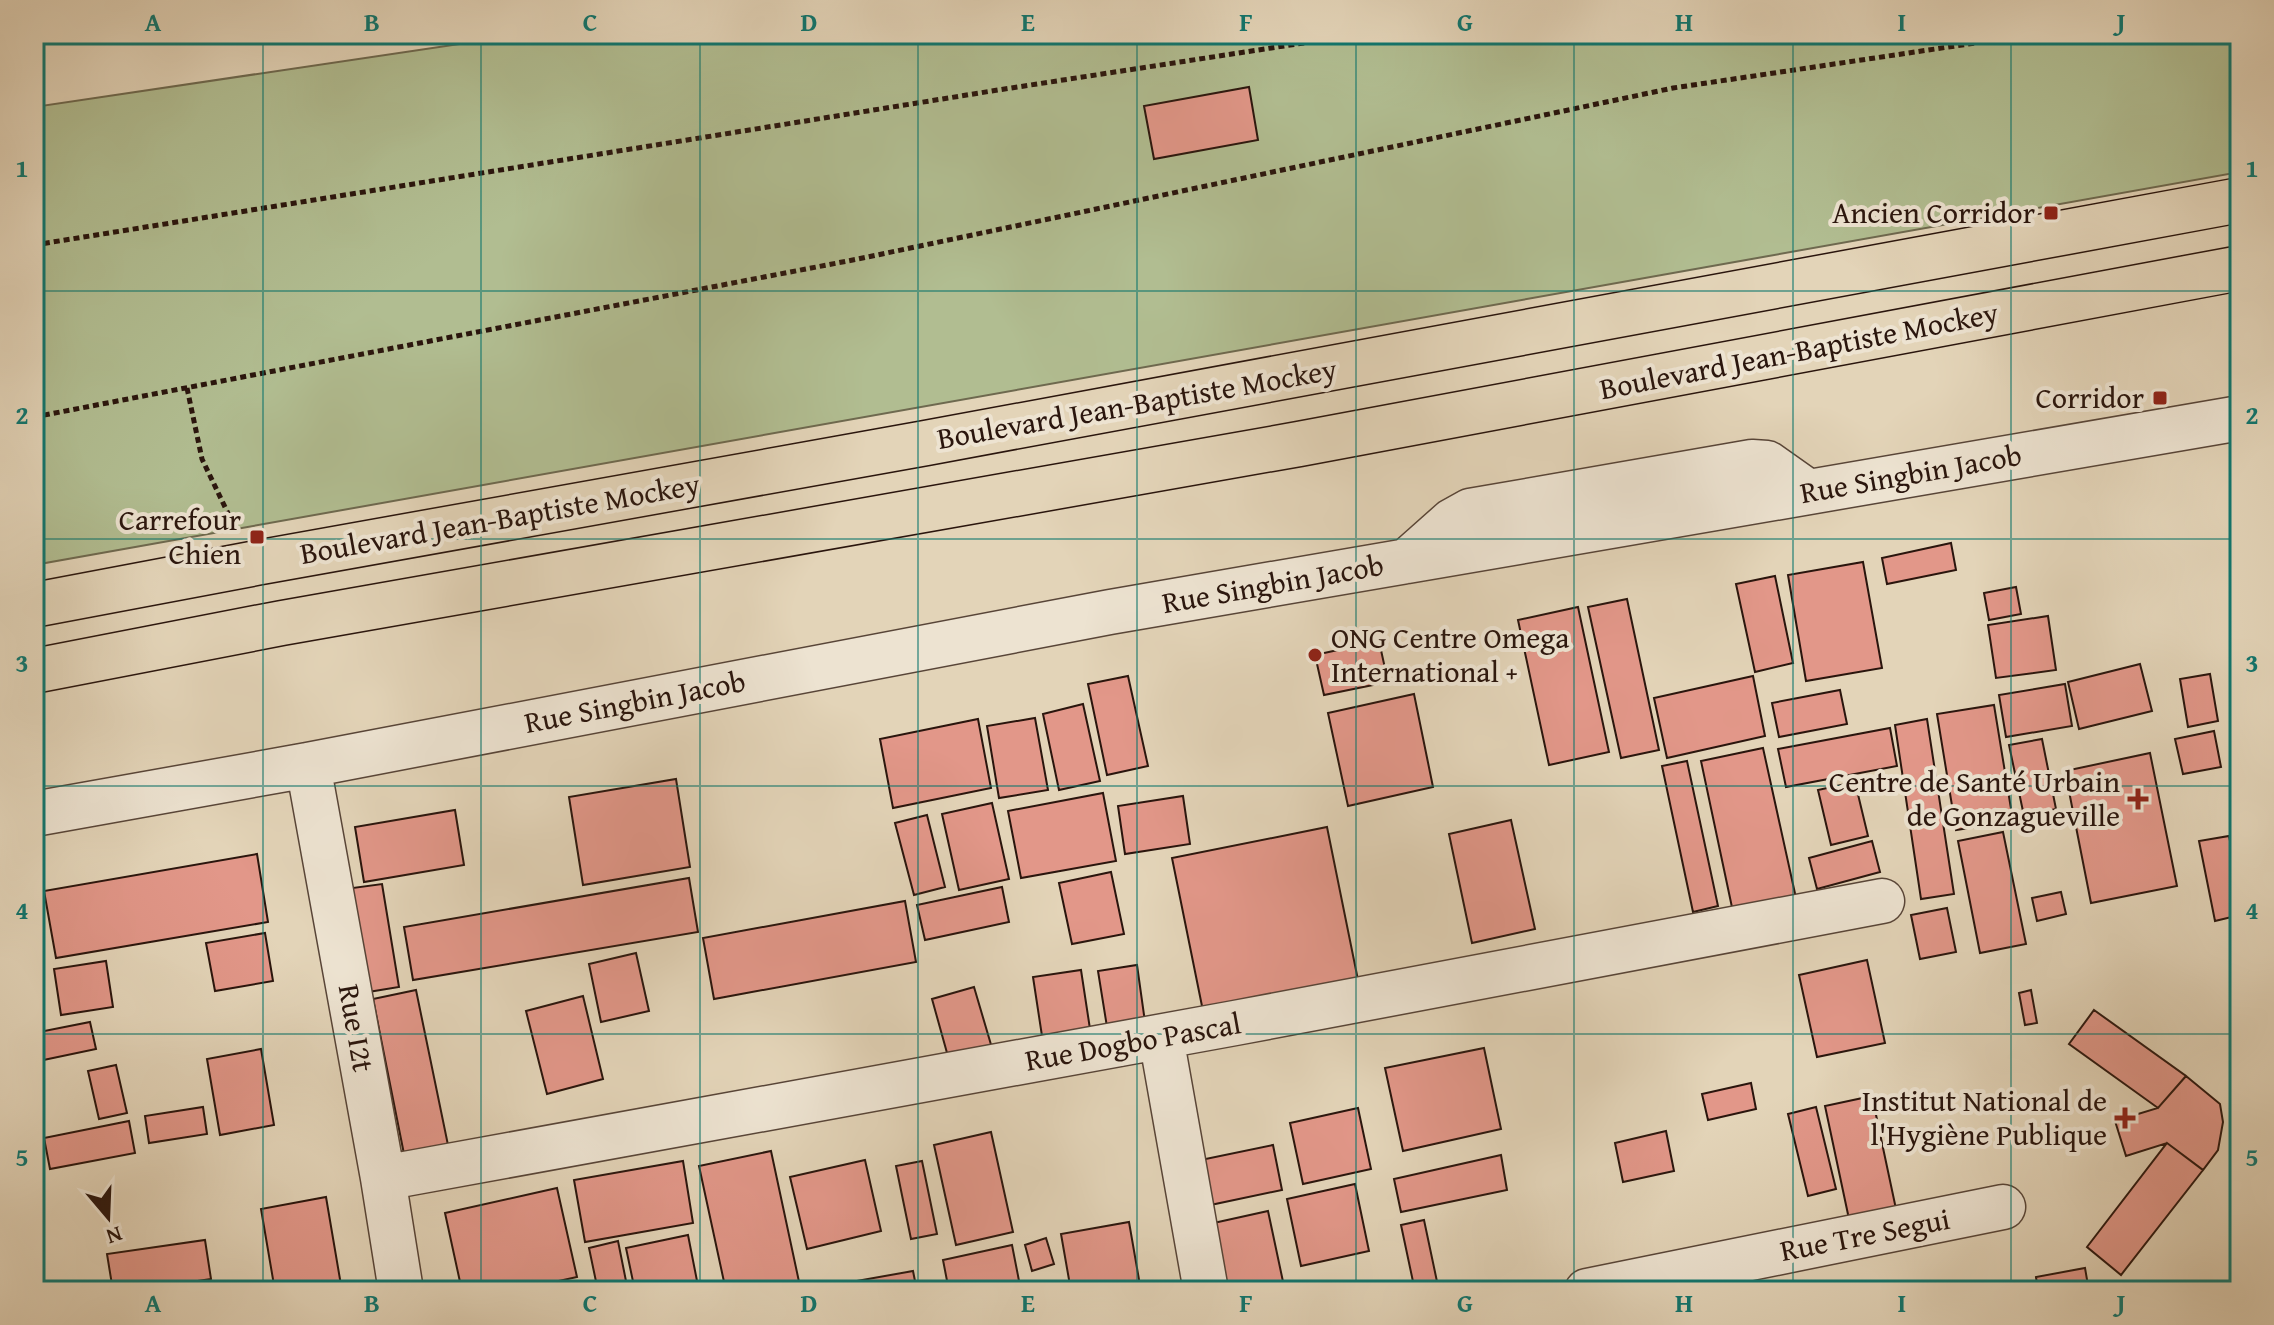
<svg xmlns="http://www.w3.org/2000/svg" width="2274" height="1325" viewBox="0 0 2274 1325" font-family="'Gentium Book Plus',serif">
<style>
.green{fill:#b1bd91;stroke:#6e694f;stroke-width:2}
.building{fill:#e29789;stroke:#2a150d;stroke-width:2}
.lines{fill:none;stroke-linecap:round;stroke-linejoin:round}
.minor-casing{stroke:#584538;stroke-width:47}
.highway-casing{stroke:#2a150d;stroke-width:47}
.path{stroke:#2a150d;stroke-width:5;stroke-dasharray:6 4;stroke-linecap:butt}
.minor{stroke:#ede3d1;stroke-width:44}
.highway{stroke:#e3d4b8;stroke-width:44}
.grid{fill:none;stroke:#0f766e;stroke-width:2;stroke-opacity:0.55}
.poi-dot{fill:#8f2418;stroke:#ede3d1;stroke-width:3}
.labels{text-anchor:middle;stroke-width:8;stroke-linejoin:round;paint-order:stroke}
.poi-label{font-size:30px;fill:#2a150d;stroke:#ede3d1;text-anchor:end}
.street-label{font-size:30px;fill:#2a150d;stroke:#ede3d1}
.neatline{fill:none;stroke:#0f766e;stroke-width:3}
.grid-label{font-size:26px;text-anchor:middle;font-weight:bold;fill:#0f766e}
</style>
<rect width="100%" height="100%" fill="#e3d4b8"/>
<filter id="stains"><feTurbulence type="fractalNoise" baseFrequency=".0025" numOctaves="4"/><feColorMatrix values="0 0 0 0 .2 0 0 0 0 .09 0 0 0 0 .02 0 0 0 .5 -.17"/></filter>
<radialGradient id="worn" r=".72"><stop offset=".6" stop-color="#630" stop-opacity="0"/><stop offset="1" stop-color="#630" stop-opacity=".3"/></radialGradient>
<path class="green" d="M527,34h1713v138l-2206,393v-458z"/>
<path class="building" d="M1249,87l9,53 -104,19 -10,-53z
M1951,543l5,27 -69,14 -5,-26z
M1863,562l19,106 -76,13 -18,-106z
M1775,576l18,87 -38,9 -19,-88z
M2016,587l5,27 -32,6 -5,-27z
M1627,599l32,151 -38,8 -33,-151z
M1578,607l31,145 -60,13 -31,-145z
M2048,616l8,54 -60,8 -8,-53z
M1379,641l9,41 -64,13 -9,-40z
M2140,664l12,47 -73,18 -11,-47z
M2210,674l8,47 -30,6 -8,-48z
M1128,676l20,90 -41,9 -19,-91z
M1753,676l12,60 -98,22 -13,-60z
M2065,684l7,42 -66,11 -7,-42z
M1840,690l7,34 -68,13 -7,-34z
M1414,694l19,93 -85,19 -20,-93z
M1083,704l17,77 -41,9 -16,-76z
M1994,705l19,116 -57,9 -19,-116z
M1035,718l13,72 -49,8 -12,-72z
M978,719l13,69 -98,20 -13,-69z
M1927,719l27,175 -33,5 -26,-174z
M1890,728l7,38 -111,21 -8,-38z
M2214,731l7,36 -38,7 -8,-35z
M2042,739l14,70 -32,7 -15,-71z
M1763,748l33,150 -63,14 -32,-151z
M2150,753l27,133 -86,17 -26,-132z
M1687,761l31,145 -25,6 -31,-146z
M676,779l14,88 -107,18 -14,-88z
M1855,782l13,54 -37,9 -13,-55z
M1103,793l13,68 -95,17 -13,-67z
M1183,796l7,48 -65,10 -7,-48z
M992,803l17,76 -50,11 -17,-76z
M455,810l9,55 -100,17 -9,-55z
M927,815l18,72 -31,8 -19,-72z
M1511,820l24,109 -63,14 -23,-109z
M1327,827l31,153 -155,31 -31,-153z
M2003,832l23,112 -46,9 -22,-112z
M2229,836l11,53v26l-25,6 -16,-80z
M1872,841l8,31 -63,17 -8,-31z
M257,854l11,68 -212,36 -12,-67z
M1111,872l13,62 -52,10 -13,-61z
M689,878l9,54 -285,48 -9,-53z
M382,884l17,103 -37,6 -17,-104z
M1002,887l7,35 -84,18 -8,-35z
M2061,892l5,22 -29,7 -5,-23z
M905,901l11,61 -202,37 -11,-61z
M1947,908l9,44 -36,7 -9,-44z
M265,933l8,48 -58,10 -9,-48z
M636,953l13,58 -48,11 -12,-58z
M1867,960l18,83 -68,14 -18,-82z
M106,961l7,46 -52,8 -7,-46z
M1137,965l8,57 -38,5 -9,-56z
M1081,970l9,59 -48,7 -9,-59z
M974,987l18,61 -43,12 -17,-61z
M416,990l32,155 -44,9 -31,-155z
M2031,990l6,33 -12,2 -6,-32z
M583,996l20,83 -56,15 -21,-83z
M2094,1010l92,66 -28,32 -89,-64z
M90,1022l6,27 -62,13v-29z
M1484,1048l17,81 -98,22 -18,-83z
M261,1049l13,76 -54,10 -13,-76z
M116,1065l11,48 -28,6 -11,-48z
M2186,1076l34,28 3,18 -5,28 -15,20 -36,-27 -41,13 -11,-35 43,-13z
M1751,1083l5,26 -48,11 -6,-26z
M1872,1096l24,113 -47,10 -24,-113z
M203,1107l4,27 -58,9 -4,-27z
M1816,1107l20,82 -28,7 -20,-82z
M1358,1108l13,61 -68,15 -13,-61z
M129,1121l6,32 -85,16 -6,-31z
M1666,1131l8,40 -51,11 -8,-39z
M991,1132l22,100 -57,13 -22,-100z
M2167,1143l36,27 -82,105 -34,-28z
M1273,1145l9,45 -81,17 -10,-45z
M771,1151l30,140h-75l-27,-125z
M1501,1155l6,35 -106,22 -7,-33z
M865,1160l16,71 -74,18 -17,-72z
M683,1161l10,62 -108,19 -11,-62z
M922,1161l15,73 -26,5 -15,-73z
M1355,1184l14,67 -68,15 -14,-67z
M557,1188l20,89 -64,14h-51l-17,-78z
M326,1197l16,94h-67l-14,-82z
M1268,1211l17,80h-71l-14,-65z
M1424,1220l15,71h-24l-14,-66z
M1129,1222l12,69h-70l-10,-57z
M688,1235l11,56h-64l-9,-43z
M1046,1238l8,26 -22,7 -7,-26z
M205,1240l6,39 -81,12h-17l-6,-37z
M618,1241l10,50h-30l-9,-43z
M1012,1245l9,46h-72l-6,-31z
M2085,1268l4,23h-51l-2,-14z
M913,1271l4,20h-99l-1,-3z"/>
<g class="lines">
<defs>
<path id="minor" d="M1407,561l45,-40 18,-10 282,-49 15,1 41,29
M308,765l75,413 18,113
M34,814l274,-49 802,-153 1130,-194
M1161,1037l45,254
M383,1178l852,-155 647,-122
M1587,1291l416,-84"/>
<path id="highway" d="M34,605l222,-42 670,-120 1314,-243
M34,671l248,-48 1017,-179 941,-176"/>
</defs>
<use href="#minor" class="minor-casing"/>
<use href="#highway" class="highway-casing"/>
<path class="path" d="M2239,162l-7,-71 8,-36
M34,245l964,-155 364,-56
M187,388l15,71 33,69
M34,417l824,-158 815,-171 363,-54"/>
<use href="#minor" class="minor"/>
<use href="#highway" class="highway"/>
</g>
<path class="grid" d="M263,34v1257M481,34v1257M700,34v1257M918,34v1257M1137,34v1257M1356,34v1257M1574,34v1257M1793,34v1257M2011,34v1257M34,291h2206M34,539h2206M34,786h2206M34,1034h2206"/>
<g class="poi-dot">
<rect x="2043" y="205" width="16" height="16" rx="4"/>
<rect x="2152" y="390" width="16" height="16" rx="4"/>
<rect x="249" y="529" width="16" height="16" rx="4"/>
<circle cx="1315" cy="655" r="8"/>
<path d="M2134 787h8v8h8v8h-8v8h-8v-8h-8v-8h8z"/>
<path d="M2121 1106h8v8h8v8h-8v8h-8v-8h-8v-8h8z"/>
</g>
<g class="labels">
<g class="poi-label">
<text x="2035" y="223">Ancien Corridor</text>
<text x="2144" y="408">Corridor</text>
<text x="241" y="530">Carrefour<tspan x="241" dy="34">Chien</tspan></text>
<text x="1331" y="648" text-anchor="start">ONG Centre Omega<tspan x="1331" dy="34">International +</tspan></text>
<text x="2120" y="792">Centre de Santé Urbain<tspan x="2120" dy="34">de Gonzagueville</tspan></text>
<text x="2107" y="1111">Institut National de<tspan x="2107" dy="34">l'Hygiène Publique</tspan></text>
</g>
<g class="street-label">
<text transform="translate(1799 351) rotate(-11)" y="10">Boulevard Jean-Baptiste Mockey</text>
<text transform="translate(1137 404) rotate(-10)" y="10">Boulevard Jean-Baptiste Mockey</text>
<text transform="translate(1911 474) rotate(-10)" y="10">Rue Singbin Jacob</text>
<text transform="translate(500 519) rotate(-10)" y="10">Boulevard Jean-Baptiste Mockey</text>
<text transform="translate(1273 584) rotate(-10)" y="10">Rue Singbin Jacob</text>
<text transform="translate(635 702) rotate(-11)" y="10">Rue Singbin Jacob</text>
<text transform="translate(356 1028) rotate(80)" y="10">Rue I2t</text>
<text transform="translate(1133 1042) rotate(-10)" y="10">Rue Dogbo Pascal</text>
<text transform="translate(1865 1235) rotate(-11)" y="10">Rue Tre Segui</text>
</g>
</g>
<rect width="2274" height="1325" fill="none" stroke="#e3d4b8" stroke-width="88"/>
<g transform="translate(108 1217) rotate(161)" stroke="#ede3d1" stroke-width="6" paint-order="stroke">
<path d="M0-6L14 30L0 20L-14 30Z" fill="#2a150d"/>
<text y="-12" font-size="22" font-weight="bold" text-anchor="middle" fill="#2a150d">N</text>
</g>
<rect x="44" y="44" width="2186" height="1237" class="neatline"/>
<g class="grid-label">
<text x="153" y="31">A</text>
<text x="372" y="31">B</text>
<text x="590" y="31">C</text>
<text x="809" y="31">D</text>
<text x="1028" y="31">E</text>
<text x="1246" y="31">F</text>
<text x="1465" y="31">G</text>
<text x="1684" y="31">H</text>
<text x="1902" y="31">I</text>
<text x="2121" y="31">J</text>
<text x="22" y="177">1</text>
<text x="2252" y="177">1</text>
<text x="22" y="424">2</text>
<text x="2252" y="424">2</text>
<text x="22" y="672">3</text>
<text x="2252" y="672">3</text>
<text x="22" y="919">4</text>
<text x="2252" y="919">4</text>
<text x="22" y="1166">5</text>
<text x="2252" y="1166">5</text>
<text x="153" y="1312">A</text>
<text x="372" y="1312">B</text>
<text x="590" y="1312">C</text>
<text x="809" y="1312">D</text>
<text x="1028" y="1312">E</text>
<text x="1246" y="1312">F</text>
<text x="1465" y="1312">G</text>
<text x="1684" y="1312">H</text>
<text x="1902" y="1312">I</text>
<text x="2121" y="1312">J</text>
</g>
<rect width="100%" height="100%" filter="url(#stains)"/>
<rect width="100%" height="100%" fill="url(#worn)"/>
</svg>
